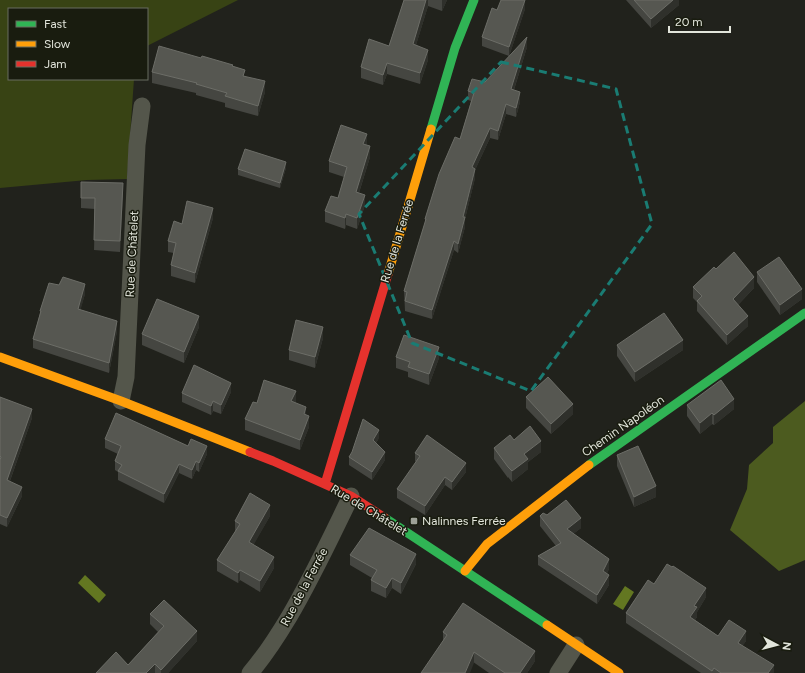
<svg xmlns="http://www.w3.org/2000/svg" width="805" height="673" viewBox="0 0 805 673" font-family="Figtree,sans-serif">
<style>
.green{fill:#384314}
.forest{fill:#4c5b1f}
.water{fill:#637721}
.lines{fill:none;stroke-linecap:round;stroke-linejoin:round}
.street{stroke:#54564b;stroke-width:17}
.fast{stroke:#30b455;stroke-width:9}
.slow{stroke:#ff9f0a;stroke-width:9}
.jam{stroke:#e5322d;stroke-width:9}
.wall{fill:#454641}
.shaded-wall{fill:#2f302b}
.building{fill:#565751;stroke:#6c6d67}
.marked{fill:none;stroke:#1a7c73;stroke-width:3;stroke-dasharray:8 5;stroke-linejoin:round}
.poi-dot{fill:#9ea198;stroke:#191c0f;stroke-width:1.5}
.labels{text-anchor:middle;stroke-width:3;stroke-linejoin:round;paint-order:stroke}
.street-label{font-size:12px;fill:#e2e5db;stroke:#191c0f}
.poi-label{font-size:12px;fill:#e2e5db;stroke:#191c0f;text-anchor:start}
</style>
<rect width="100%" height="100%" fill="#21221c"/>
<path class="green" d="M0,0h238l-91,46v-37h-138v70h125l-7,100 -40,1 -87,8z"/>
<path class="forest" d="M805,401v159l-26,11 -49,-41 17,-41 2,-24 24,-22v-16z"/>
<path class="water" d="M85,575l21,20 -7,8 -21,-20z
M625,586l9,6 -11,18 -10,-6z"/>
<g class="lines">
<path class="street" d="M121,401l5,-24 11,-232 5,-39
M250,673c15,-17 27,-36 39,-56 23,-39 42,-80 62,-121
M558,673l18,-28"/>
<path class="fast" d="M431,129l24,-81 19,-48
M589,465l216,-152
M385,518l162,107"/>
<path class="slow" d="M388,274l43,-145
M0,357l121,44 129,51
M465,571l22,-27 102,-79
M547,625l72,48"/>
<path class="jam" d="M250,452l23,9 78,35 34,22
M325,484l63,-210"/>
</g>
<path class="wall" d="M404,0h43l-5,11 -14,-5 -12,39 12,15 -8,24 -33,-10 -4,11 -22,-7v-11l28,-21z
M626,0h53v5l-28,23z
M525,9l-16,47 -27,-10v-9l15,-27z
M527,47l-13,43 6,12 -4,15 -10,-3 -8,26 -8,-2 -15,32v8l-10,41v8l-7,26 -4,-3 -22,69 -27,-8 -1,-20 21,-68v-4l35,-80 11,-38 -3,-1v-9l17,-9z
M233,67l32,25 -7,24 -33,-9v-4l-29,-8v-2l-44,-10v-11z
M367,144l-1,1 4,12 -11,36 6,12 -8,24 -11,-4 -1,4 -20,-7v-11l13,-13 6,-21 -15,-5v-11z
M286,168l-6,20 -42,-13v-6z
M123,194l-3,58 -26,-2 1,-41 -14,-1v-10z
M213,218l-18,65 -24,-7v-11l3,-12 -6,-1v-11l14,-17z
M716,269l38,19 -16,17 10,21 -21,19 -30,-34v-9l-4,-4v-11z
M757,272l45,27 -22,16 -23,-33z
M85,294l-5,16 37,21 -8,42 -76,-25v-9l7,-26v-2z
M199,327l-15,36 -42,-18v-11z
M323,338l-8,30 -26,-8v-10z
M617,345l66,5 -48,32 -18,-26z
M396,357l43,1 -10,27 -21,-8v-5l-12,-4z
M231,392l-10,22 -8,-3 -2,4 -29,-13v-9z
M0,397l32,21 -22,63 12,15 -15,31 -7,-3z
M526,397l47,17 -22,20 -25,-26z
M296,401l-1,1 11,13 3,12 -9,23 -55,-20v-11l12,-16z
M687,405l47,4 -20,16 -2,-1 -12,10 -13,-18z
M379,438l-3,5 9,17 -13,20 -23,-15v-8z
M105,439l102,15 -8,18 -3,-2 -4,9 -13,-6 -15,30 -46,-23v-8l-3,-2v-9l3,-7 -13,-6z
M514,440l27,12 -13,10v7l-16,13 -4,-5v1l-14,-19v-11z
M415,453l51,19 -14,18 -7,-5 -20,30 -28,-17v-9l19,-27 -1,-1z
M617,455l39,42 -22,10 -17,-41z
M547,515l34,13 -8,6 36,35 -2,4 2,12 -12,19 -59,-39v-9l18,-10 -16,-20v-10z
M270,516l-17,29 21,23 -14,24 -20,-12 -2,3 -21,-12v-11l18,-28v-11z
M350,555l66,9 -15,30 -9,-6 -6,10 -15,-7v-11l1,-2 -22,-13z
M654,584l52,13 -9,15v5l-2,3 23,16 28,5 -4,5 32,27h-73l-75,-50v-10z
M150,614l47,27 -29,32h-72l32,-8 30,-33 -8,-8z
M443,632l92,29 -8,12h-38l-46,-32z"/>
<path class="shaded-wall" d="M426,0h2v6l-15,49v-11z
M442,0h5l-5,11z
M525,0v9l-16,47v-9z
M673,0h6v5l-28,23v-9z
M527,37v10l-16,52v-10z
M428,50v10l-8,24v-11z
M387,63v11l-4,11v-10z
M265,81v11l-7,24v-10z
M520,92v10l-4,15v-9z
M506,104v10l-8,26v-9z
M490,128v10l-15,32v8l-10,41v8l-7,26v-9l5,-27 9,-50z
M367,134v10l-4,10v-10z
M370,146v11l-14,45v-10z
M286,162v6l-6,20v-5z
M123,183v11l-3,58v-11z
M365,195v10l-8,24v-11z
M213,208v10l-18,65v-10z
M346,214v11l-1,4v-11z
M454,241v9l-22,69v-9z
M754,277v11l-21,22v-11z
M85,284v10l-7,25v-10z
M802,289v10l-22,16v-10z
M199,316v11l-15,36v-11z
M748,316v10l-21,19v-10z
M117,321v10l-8,42v-10z
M323,327v11l-8,30v-11z
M683,340v10l-48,32v-10z
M439,347v11l-10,27v-11z
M231,383v9l-10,22v-9z
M296,391v10l-5,10v-10z
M734,399v10l-20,16v-10z
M213,401v10l-2,4v-9z
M573,404v10l-22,20v-10z
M306,407v10l-2,-3z
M32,409v9l-25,71v-9z
M712,413v11l-12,10v-11z
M309,416v11l-9,23v-10z
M379,430v8l-6,9v-7z
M541,441v11l-13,10v7l-16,13v-11l12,-17z
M207,446v8l-8,18v-9z
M385,452v8l-13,20v-8z
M196,461v9l-4,9v-9z
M466,463v9l-14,18v-8z
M179,464v9l-15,30v-9z
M445,477v8l-20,30v-9z
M656,486v11l-22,10v-10z
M22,487v9l-15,31v-9z
M270,505v11l-21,37v-11z
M581,518v10l-14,11v-10z
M416,554v10l-15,30v-11z
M274,557v11l-14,24v-11z
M609,559v10l-6,12v-10z
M240,570v10l-2,3v-10z
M609,575v10l-12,19v-9z
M392,578v10l-6,10v-10z
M706,588v9l-9,15v5l-7,10v-10l4,-11z
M197,631v10l-29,32h-7v-3z
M746,631v10l-8,12v-10z
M535,651v10l-8,12h-7z
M474,652v11l-4,10h-5z
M155,664v9h-9z
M774,665v8h-6z"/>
<path class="building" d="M404,0h22l-13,44 15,6 -8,23 -33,-10 -4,12 -22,-8 8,-28 20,7z
M501,0h24l-16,47 -27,-10 10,-29 5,2z
M634,0h39l-22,19z
M527,37l-16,52 9,3 -4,16 -10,-4 -8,27 -8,-3 -18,39 3,2 -12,48h2l-7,27 -4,-3 -22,69 -27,-9 2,-9 -3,-1 22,-72h-1l14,-45 16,-37 5,2 14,-46 -6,-2 4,-12 13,3z
M159,46l42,12 1,-2 31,9 -1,1 13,4 -2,6 22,5 -7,25 -33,-10 2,-3 -31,-9 1,-1 -45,-11z
M341,125l26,9 -4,10 7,2 -14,46 9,3 -8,23 -11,-4 -1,4 -20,-7 6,-15 7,2 9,-31 -18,-6z
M245,149l41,13 -6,21 -42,-14z
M81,182l42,1 -3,58 -26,-1 1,-42h-14z
M187,201l26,7 -18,65 -24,-8 5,-22 -8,-2 6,-20 8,3z
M734,252l20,25 -21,22 15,17 -21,19 -30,-34 5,-5 -9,-9 21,-20 2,2z
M779,257l23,32 -22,16 -23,-33z
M63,277l22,7 -7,25 39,12 -8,42 -76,-24 8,-28h-1l9,-28 10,2z
M157,299l42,17 -15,36 -42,-18z
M664,313l19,27 -48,32 -18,-27z
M296,320l27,7 -8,30 -26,-7z
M404,335l35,12 -10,27 -21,-7 2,-5 -14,-5z
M194,365l37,18 -10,22 -8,-4 -2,5 -29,-13z
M548,377l25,27 -22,20 -25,-27z
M264,380l32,11 -5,10 15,6 -2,7 5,2 -9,24 -55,-21 8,-17 4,1z
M721,380l13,19 -20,16 -2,-2 -12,10 -13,-18z
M0,397l32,12 -25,71 15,7 -15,31 -7,-3v-55l1,-3 -1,-1z
M116,413l72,33 3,-7 16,7 -8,17 -3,-2 -4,9 -13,-6 -15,30 -46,-23 4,-6 -7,-4 6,-15 -16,-7z
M363,419l16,11 -6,10 12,12 -13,20 -23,-15 3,-5z
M530,426l11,15 -17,13 4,5 -16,12 -4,-4 -14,-19 16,-13 4,5z
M427,435l39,28 -14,19 -7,-5 -20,29 -28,-17 23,-33 -5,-3z
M638,446l18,40 -22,11 -17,-42z
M250,493l20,12 -21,37 25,15 -14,24 -20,-11 -2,3 -21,-13 23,-36 -5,-3z
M566,500l15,18 -14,11 42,30 -6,12 6,4 -12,20 -59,-39 23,-13 -21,-27 3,-3 4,2z
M369,528l47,26 -15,29 -9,-5 -6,10 -15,-8 6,-10 -27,-15z
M667,564l5,3 1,-1 33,22 -12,18 3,1 -7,10 28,19 11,-16 17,11 -8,12 36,22 -6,8h-47l-7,-5 -2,3 -86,-58 22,-33 6,4z
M164,600l33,31 -36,39 -6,-6 -9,9h-50l20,-21 12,13 36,-39 -14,-12z
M463,603l72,48 -15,22h-15l-31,-21 -9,21h-44l26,-38 -4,-3z"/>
<path class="marked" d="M501,62l115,27 36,135 -121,167 -119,-48 -53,-129z"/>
<rect class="poi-dot" x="410" y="517" width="8" height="8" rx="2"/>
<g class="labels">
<g class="street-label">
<text transform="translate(397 241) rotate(-73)" y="4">Rue de la Ferrée</text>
<text transform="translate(132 254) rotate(-87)" y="4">Rue de Châtelet</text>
<text transform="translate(623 426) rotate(-35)" y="4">Chemin Napoléon</text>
<text transform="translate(369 510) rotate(31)" y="4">Rue de Châtelet</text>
<text transform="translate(304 587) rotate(-62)" y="4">Rue de la Ferrée</text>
</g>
<g class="poi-label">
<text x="422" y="525">Nalinnes Ferrée</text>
</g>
</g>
<rect x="8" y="8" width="140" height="72" fill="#191c0f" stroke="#696c61"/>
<rect x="16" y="21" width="20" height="6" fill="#30b455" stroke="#696c61"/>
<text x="44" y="28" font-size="12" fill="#e2e5db">Fast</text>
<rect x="16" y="41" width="20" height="6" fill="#ff9f0a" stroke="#696c61"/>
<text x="44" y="48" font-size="12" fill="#e2e5db">Slow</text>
<rect x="16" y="61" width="20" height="6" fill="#e5322d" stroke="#696c61"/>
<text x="44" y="68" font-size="12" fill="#e2e5db">Jam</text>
<g transform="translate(777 645) rotate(97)" stroke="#191c0f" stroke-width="3" paint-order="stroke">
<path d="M0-3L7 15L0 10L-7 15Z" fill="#e2e5db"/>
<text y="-6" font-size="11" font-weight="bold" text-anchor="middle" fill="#e2e5db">N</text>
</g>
<path d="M669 26v6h61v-6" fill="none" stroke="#e2e5db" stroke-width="2"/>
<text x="675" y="26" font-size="12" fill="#e2e5db" stroke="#191c0f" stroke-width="3" paint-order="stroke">20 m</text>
</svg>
